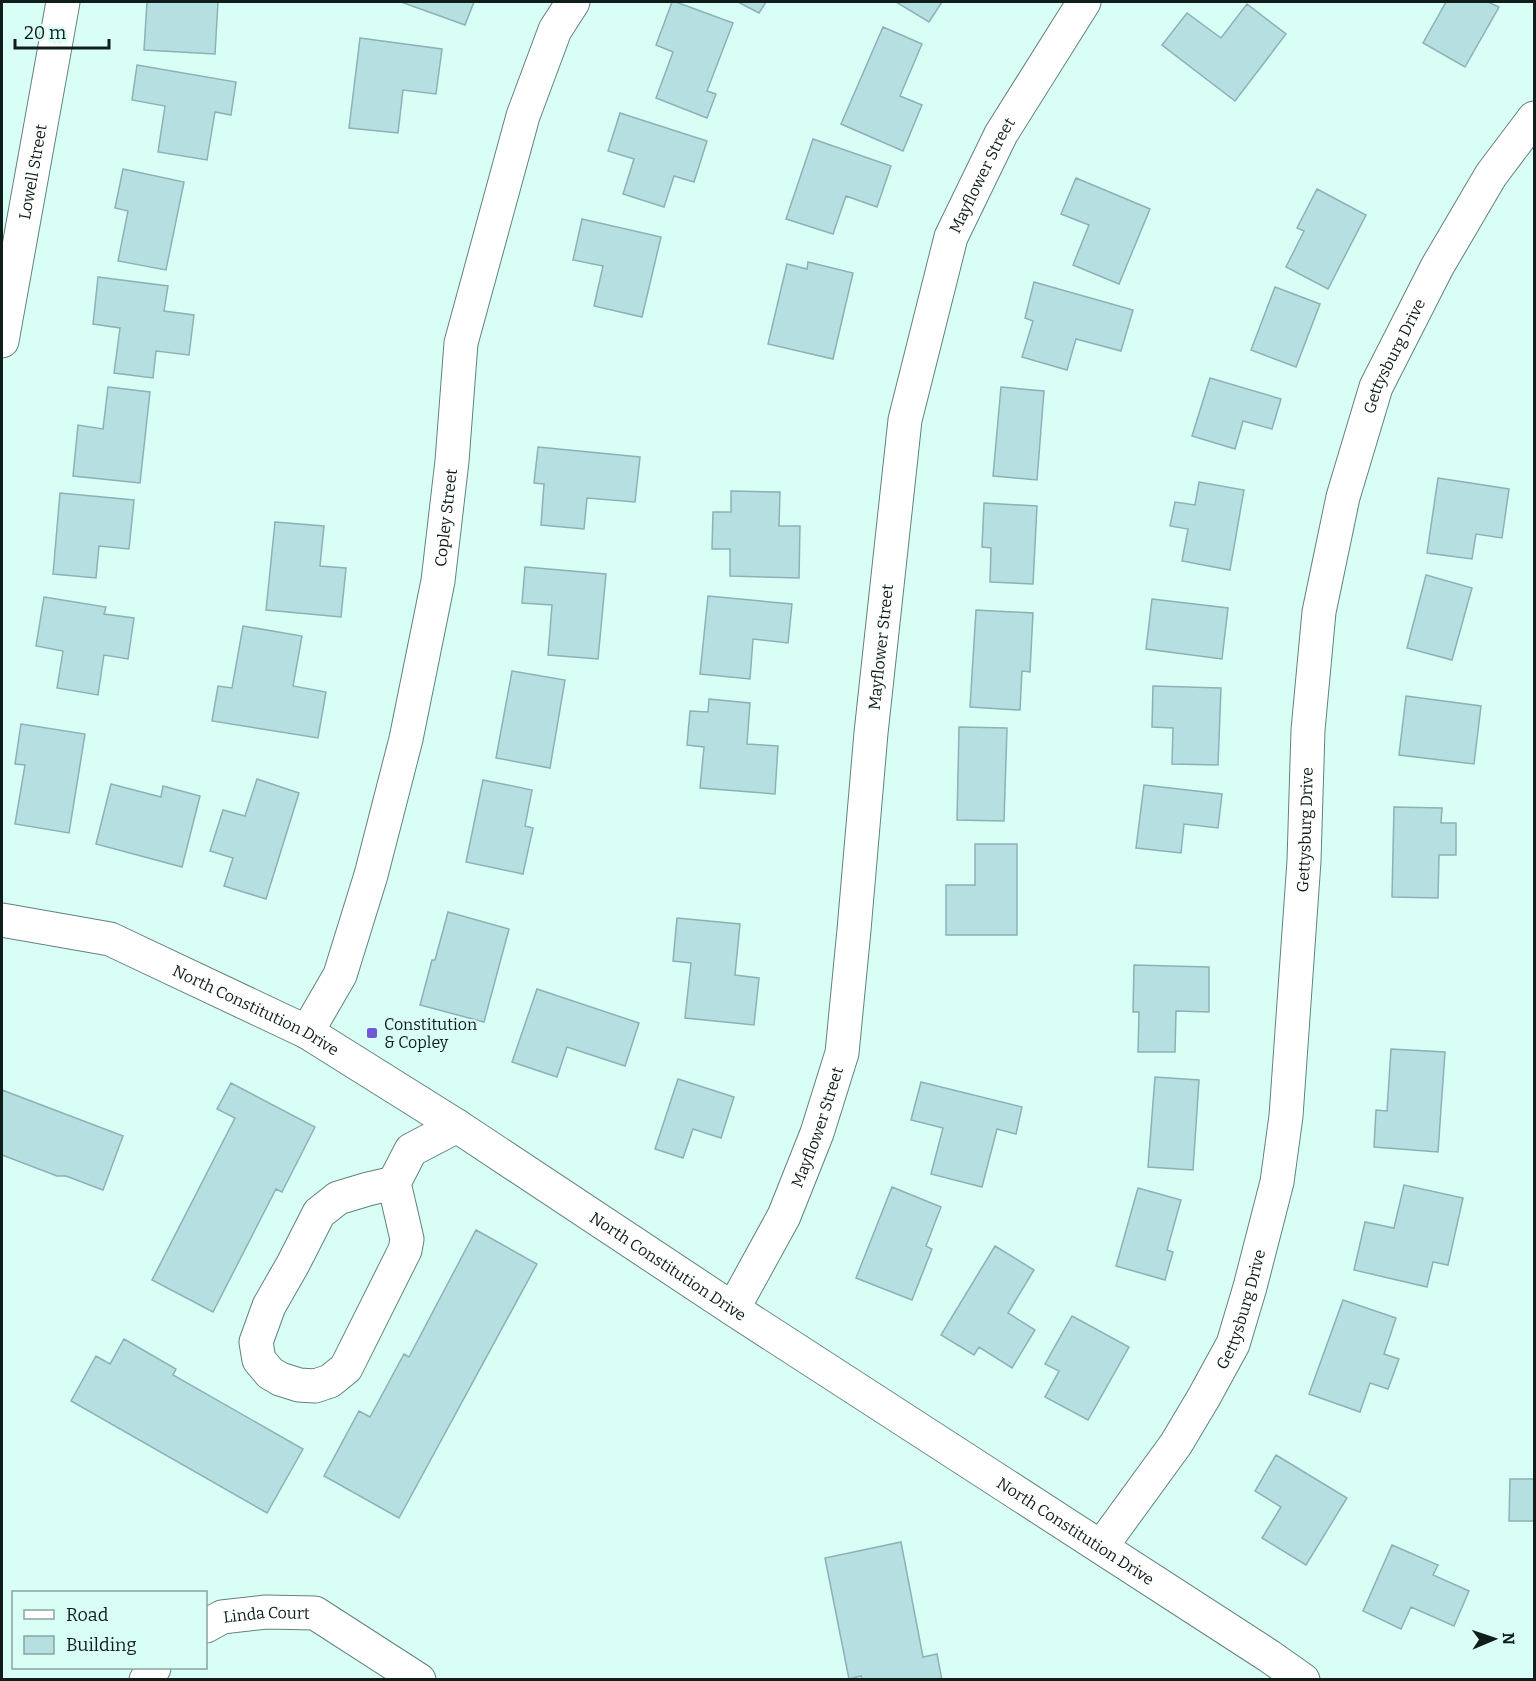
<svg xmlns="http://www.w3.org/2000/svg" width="1536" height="1681" viewBox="0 0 1536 1681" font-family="Bitter,serif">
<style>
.building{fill:#b6dfe2;stroke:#8db1b4;stroke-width:1.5}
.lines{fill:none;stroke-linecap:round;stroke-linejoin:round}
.minor-casing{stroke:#61827b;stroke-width:35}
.minor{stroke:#fff;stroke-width:33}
.poi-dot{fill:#735ad5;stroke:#d9fef6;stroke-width:2}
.labels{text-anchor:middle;stroke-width:4.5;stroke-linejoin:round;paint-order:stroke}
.street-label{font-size:16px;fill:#101e1b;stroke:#d9fef6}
.poi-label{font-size:16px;fill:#101e1b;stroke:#d9fef6;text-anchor:start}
</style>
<rect width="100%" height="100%" fill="#d9fef6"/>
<path class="building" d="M147,2h71l-3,52 -71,-4z
M401,2h73l-9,23z
M672,2h4l57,21 -26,68 9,3 -9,24 -51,-20 17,-46 -17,-7z
M738,2h28l-7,11z
M896,2h46l-13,20z
M1446,2h42l11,5 -34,60 -42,-24z
M1247,4l39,30 -51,67 -73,-56 25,-32 34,25z
M883,27l39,17 -22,52 22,9 -19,46 -62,-27z
M360,38l82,11 -6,45 -33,-4 -5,43 -49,-5z
M137,65l99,17 -5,33 -16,-3 -8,48 -49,-8 7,-46 -33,-6z
M620,113l87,28 -13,41 -20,-6 -10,31 -41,-13 11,-35 -26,-8z
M813,139l78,27 -14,41 -31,-11 -13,38 -47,-15z
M123,169l61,13 -18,88 -48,-9 10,-50 -13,-3z
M1076,178l74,31 -31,75 -46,-19 16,-40 -28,-11z
M1317,189l49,26 -38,74 -42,-22 18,-36 -7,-3z
M582,219l79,18 -19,80 -48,-11 9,-40 -30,-6z
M808,262l45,11 -20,86 -65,-15 19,-80 20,5z
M98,277l70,9 -4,25 30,4 -5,40 -33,-4 -3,27 -39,-5 6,-45 -27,-4z
M1034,282l99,28 -12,41 -45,-12 -9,31 -45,-13 11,-36 -8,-3z
M1275,287l45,17 -24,63 -45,-17z
M1210,378l71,21 -9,30 -29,-8 -8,28 -43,-13z
M108,387l42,5 -10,91 -67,-7 5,-51 25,4z
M1001,387l43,4 -7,89 -44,-4z
M538,447l102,10 -5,45 -48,-4 -3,31 -43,-4 3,-41 -10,-1z
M1438,478l71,11 -7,49 -26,-4 -4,25 -45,-6z
M1199,482l45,8 -14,80 -48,-9 6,-32 -18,-3 5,-24 20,3z
M731,491l49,1 -1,34h21l-1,52 -69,-2v-27h-18l1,-37h18z
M60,493l74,7 -5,49 -30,-3 -3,32 -43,-4z
M984,503l53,3 -4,78 -43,-2 1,-34 -9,-1z
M275,522l49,4 -4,40 26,2 -5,49 -75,-7z
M525,567l81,7 -8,85 -50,-4 4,-50 -30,-2z
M1426,575l46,13 -20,72 -45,-12z
M708,596l84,8 -4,39 -35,-4 -3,40 -50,-5z
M44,597l62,10 -2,7 30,4 -6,41 -24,-4 -6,40 -41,-7 6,-37 -27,-5z
M1152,599l76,9 -6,51 -76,-10z
M976,610l57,3 -3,59 -8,-1 -2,39 -50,-3z
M243,626l59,10 -9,50 33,6 -8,46 -106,-17 6,-35 14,2z
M512,671l53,9 -15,88 -54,-10z
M1153,686l68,2 -3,77 -46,-1 1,-36 -21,-1z
M1406,696l75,10 -7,58 -75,-9z
M709,699l41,4 -3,41 31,2 -3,48 -75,-6 4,-41 -17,-2 3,-34 18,1z
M21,724l64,10 -16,99 -54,-9 10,-59 -10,-1z
M959,727l48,1 -3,93 -47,-1z
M257,779l42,14 -33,106 -42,-13 9,-28 -23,-7 13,-41 22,6z
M483,780l49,10 -7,36 8,2 -10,46 -57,-12z
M111,784l50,13 2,-11 37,10 -18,71 -86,-23z
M1144,785l78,9 -4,34 -34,-4 -3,29 -45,-5z
M1394,807l48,1 -1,15h15v32h-17l-1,43 -46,-1z
M975,844h42v91h-71v-50h29z
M448,912l61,17 -25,93 -64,-17 12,-45h3z
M677,918l63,6 -5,51 24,3 -5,47 -69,-7 6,-55 -18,-2z
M1134,965l75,2v45l-33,-1 -1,41h-37l1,-40h-6z
M537,989l102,34 -14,43 -58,-19 -10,30 -45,-15z
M1391,1049l54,3 -7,100 -64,-5 2,-37 11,1z
M1155,1077l44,3 -6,90 -45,-3z
M678,1079l56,18 -13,41 -28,-9 -10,29 -28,-9z
M921,1082l101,25 -6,27 -19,-5 -15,58 -51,-13 12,-46 -32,-8z
M231,1083l84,44 -33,65 -6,-3 -63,123 -61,-32 83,-162 -18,-9z
M2,1090l121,46 -20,54 -37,-14h-9l-55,-21z
M1404,1185l59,13 -15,67 -15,-3 -6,25 -73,-17 11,-48 29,6z
M892,1187l49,20 -15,39 6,3 -20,51 -56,-22z
M1138,1188l43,12 -14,50 6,2 -8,28 -49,-14z
M476,1230l61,34 -138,254 -75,-42 35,-65 11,6 34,-63 5,3z
M995,1246l39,24 -26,43 27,17 -23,38 -33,-21 -5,8 -33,-20z
M1343,1300l53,18 -12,36 15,5 -11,30 -18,-6 -10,29 -51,-18z
M1072,1316l57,31 -41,73 -43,-23 14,-26 -14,-7z
M124,1339l52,30 -3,6 130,74 -36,64 -196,-112 25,-45 14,8z
M1276,1455l71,43 -41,67 -44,-27 19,-31 -26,-16z
M1510,1479h24v42h-25z
M901,1542l22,115 14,-3 5,26h-80l-1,-4 -12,3 -24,-121z
M1392,1545l46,20 -5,10 36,16 -15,35 -43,-19 -10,22 -38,-18z"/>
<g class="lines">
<defs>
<g id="minor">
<path id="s1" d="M2,341l61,-339"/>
<path id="s2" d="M2,920l108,19 197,93 150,94 276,183 536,347 34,24"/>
<path id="s3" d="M307,1032l33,-57 31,-100 35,-136 32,-158 14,-120 9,-118 62,-227 32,-86 18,-28"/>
<path d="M394,1183l13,56 -2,11 -59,118 -16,13 -15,5 -16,-1 -19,-6 -10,-6 -11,-13 -3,-18 13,-36 24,-42 26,-51 19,-15 30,-9 26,-6 17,-33 46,-24"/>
<path id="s4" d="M733,1309l51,-93 33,-83 25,-80 12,-123 17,-197 34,-313 46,-183 50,-103 83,-132"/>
<path id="s5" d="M1101,1547l75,-103 28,-47 29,-53 17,-57 27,-105 9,-66 18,-255 4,-131 11,-118 24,-115 33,-110 61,-120 54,-92 43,-57"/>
<path id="s6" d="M206,1626l16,-9 44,-5 49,1 104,67"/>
<path d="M146,1680l8,-12"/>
</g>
</defs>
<use href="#minor" class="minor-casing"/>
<use href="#minor" class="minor"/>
</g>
<rect class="poi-dot" x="366" y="1027" width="12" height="12" rx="3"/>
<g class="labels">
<g class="street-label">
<text dy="6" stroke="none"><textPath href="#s1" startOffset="172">Lowell Street</textPath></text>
<text dy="6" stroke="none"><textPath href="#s4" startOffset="1173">Mayflower Street</textPath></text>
<text dy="6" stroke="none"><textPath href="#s5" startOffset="1250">Gettysburg Drive</textPath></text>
<text dy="6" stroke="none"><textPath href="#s3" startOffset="536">Copley Street</textPath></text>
<text dy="6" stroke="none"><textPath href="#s4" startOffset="687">Mayflower Street</textPath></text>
<text dy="6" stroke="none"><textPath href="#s5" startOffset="764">Gettysburg Drive</textPath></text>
<text dy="6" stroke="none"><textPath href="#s2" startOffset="272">North Constitution Drive</textPath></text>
<text dy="6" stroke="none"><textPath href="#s4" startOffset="201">Mayflower Street</textPath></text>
<text dy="6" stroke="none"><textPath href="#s2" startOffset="758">North Constitution Drive</textPath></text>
<text dy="6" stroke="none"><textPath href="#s5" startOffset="278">Gettysburg Drive</textPath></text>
<text dy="6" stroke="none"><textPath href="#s2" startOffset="1244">North Constitution Drive</textPath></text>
<text dy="6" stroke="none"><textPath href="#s6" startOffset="63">Linda Court</textPath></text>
</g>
<g class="poi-label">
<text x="384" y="1030">Constitution<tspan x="384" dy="18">&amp; Copley</tspan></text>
</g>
</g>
<rect width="1536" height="1681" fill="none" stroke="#101e1b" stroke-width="6"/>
<rect x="12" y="1591" width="195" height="78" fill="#d9fef6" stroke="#89a49e" stroke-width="1.5"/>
<rect x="24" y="1610" width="30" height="9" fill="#ffffff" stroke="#89a49e" stroke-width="1.5"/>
<text x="66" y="1621" font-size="18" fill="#101e1b">Road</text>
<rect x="24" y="1636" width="30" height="18" fill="#b6dfe2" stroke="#89a49e" stroke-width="1.5"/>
<text x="66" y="1651" font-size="18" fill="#101e1b">Building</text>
<g transform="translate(1494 1639) rotate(88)" stroke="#d9fef6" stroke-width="4.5" paint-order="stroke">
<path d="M0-4.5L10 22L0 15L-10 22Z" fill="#101e1b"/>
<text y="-9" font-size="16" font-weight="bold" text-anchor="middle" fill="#101e1b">N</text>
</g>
<path d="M15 39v9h94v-9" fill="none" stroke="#101e1b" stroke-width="3"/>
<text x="24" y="39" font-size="18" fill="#101e1b" stroke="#d9fef6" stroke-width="4.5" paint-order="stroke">20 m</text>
</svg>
